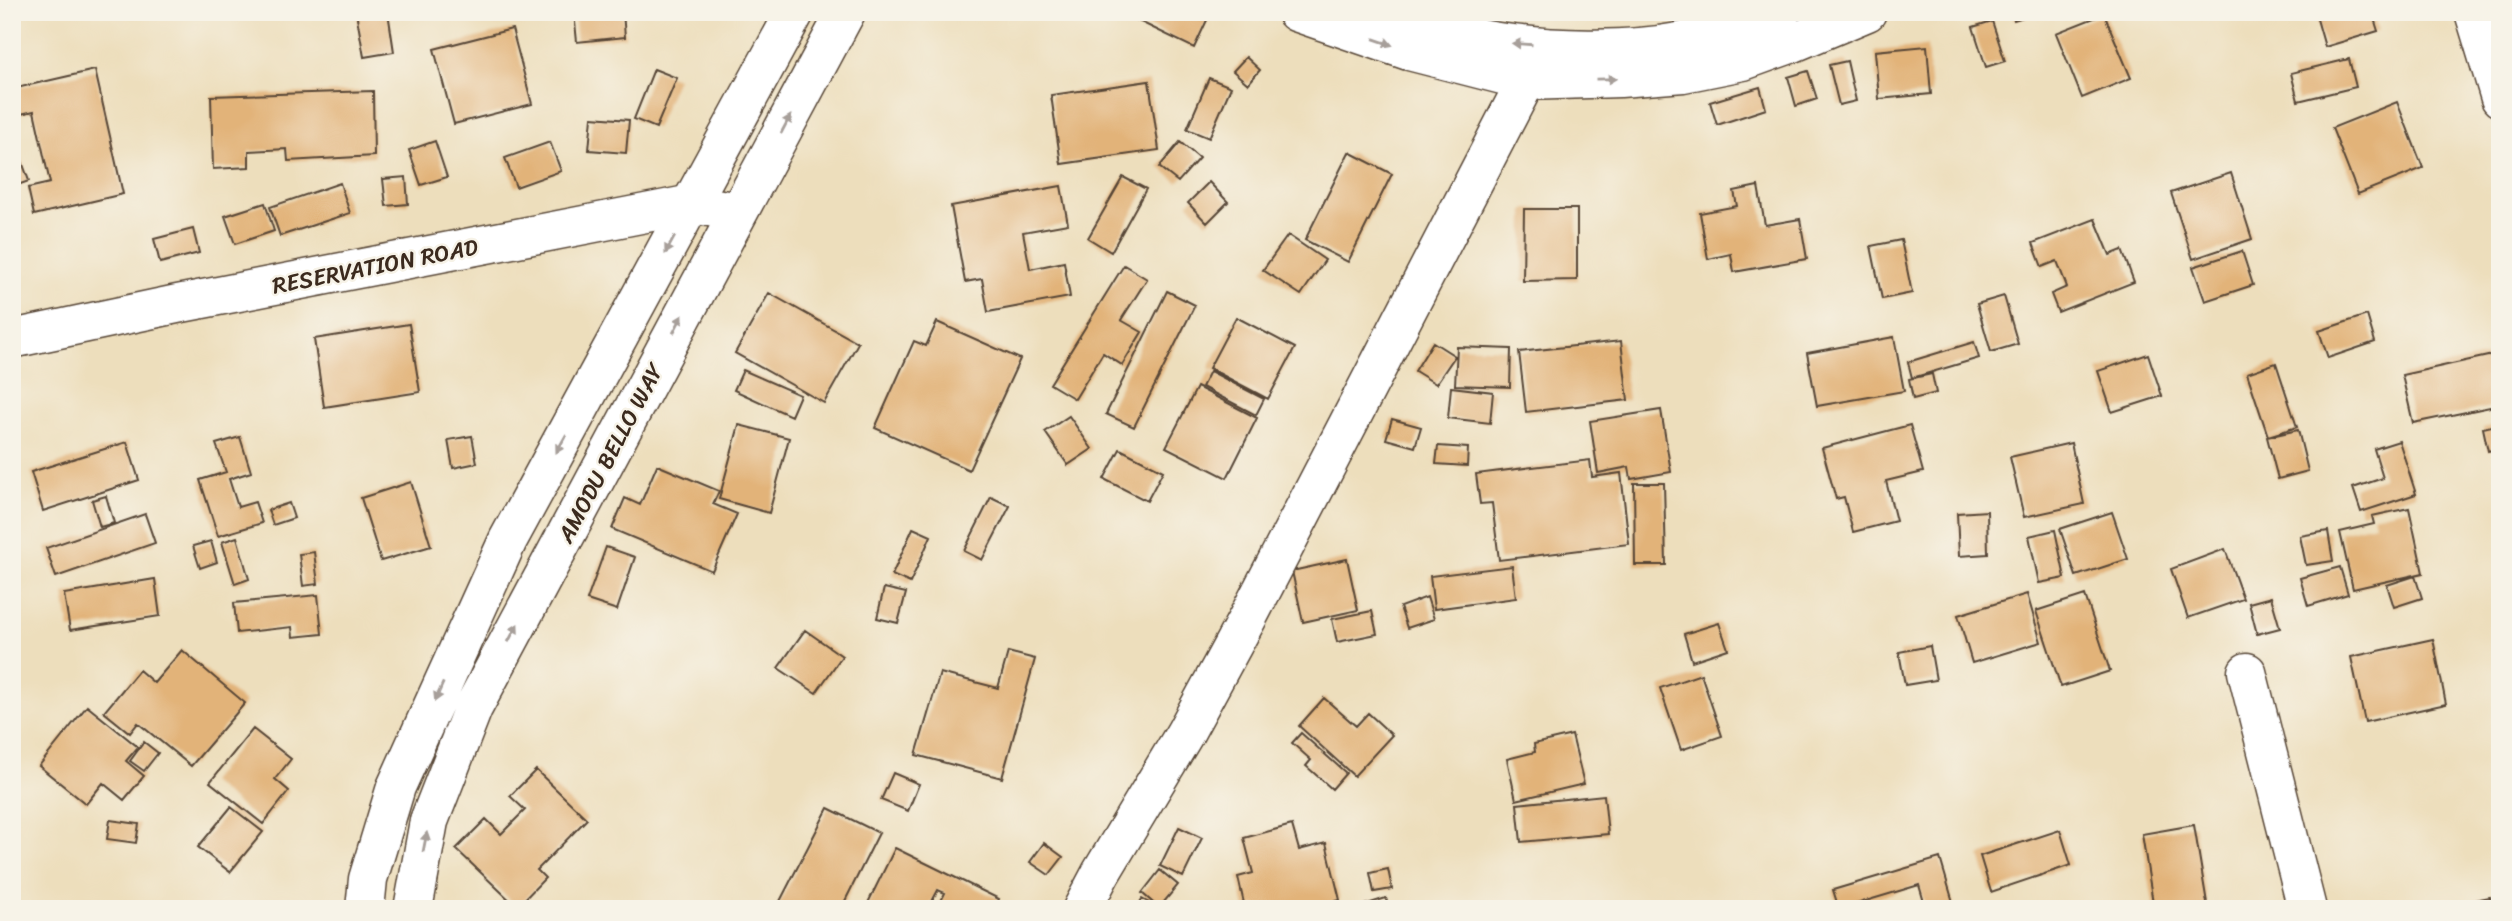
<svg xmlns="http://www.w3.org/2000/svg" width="2512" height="921" viewBox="0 0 2512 921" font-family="Sriracha,sans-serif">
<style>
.building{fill:#e2b379}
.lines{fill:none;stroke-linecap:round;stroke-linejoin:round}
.minor-casing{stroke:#564536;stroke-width:41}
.major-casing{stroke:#564536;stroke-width:41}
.minor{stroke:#fff;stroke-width:38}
.major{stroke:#fff;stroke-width:38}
.oneway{fill:#a79f9a}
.labels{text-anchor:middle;stroke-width:5;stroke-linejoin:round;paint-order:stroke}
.street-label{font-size:23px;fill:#3b2a1e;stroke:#f7f3e8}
</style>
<rect width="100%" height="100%" fill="#f7f3e8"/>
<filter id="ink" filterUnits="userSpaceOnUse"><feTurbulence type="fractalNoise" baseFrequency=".0143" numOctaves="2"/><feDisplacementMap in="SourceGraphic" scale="14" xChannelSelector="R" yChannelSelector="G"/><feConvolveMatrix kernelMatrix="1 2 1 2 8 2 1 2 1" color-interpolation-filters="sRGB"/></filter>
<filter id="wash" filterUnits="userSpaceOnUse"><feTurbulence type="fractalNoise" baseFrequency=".00686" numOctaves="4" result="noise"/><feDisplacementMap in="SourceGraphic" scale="28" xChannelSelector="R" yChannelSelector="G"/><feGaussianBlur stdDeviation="1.57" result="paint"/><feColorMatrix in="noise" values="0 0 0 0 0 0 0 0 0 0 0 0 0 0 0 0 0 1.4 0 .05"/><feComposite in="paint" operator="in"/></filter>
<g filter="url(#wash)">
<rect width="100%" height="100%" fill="#eddebc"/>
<g id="blocks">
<path class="building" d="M356,12h32l6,40 -30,5z
M574,12h49l2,25 -48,5z
M1120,12h76l12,6 -14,30z
M2012,12h24v1l-22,7z
M2315,12h57l6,19 -53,16z
M2104,14l27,64 -49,20 -26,-65z
M1992,21l13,40 -19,6 -13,-40z
M512,29l20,75 -78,20 -20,-75z
M1927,46l4,48 -52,5 -4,-48z
M1246,57l14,13 -12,14 -15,-13z
M2349,59l7,28 -58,14 -7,-28z
M1847,61l9,40 -17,4 -10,-40z
M654,69l23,9 -21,50 -22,-9z
M95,70l28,124 -89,21 -6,-27 22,-5 -16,-72 -22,5v-27z
M1808,71l9,28 -21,7 -8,-29z
M1209,78l22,9 -22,51 -22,-9z
M1149,81l10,69 -98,14 -10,-69z
M1760,87l6,22 -49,16 -7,-23z
M373,91l1,65 -86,5 -1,-12 -38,2v16l-36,2 -2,-73z
M2397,102l26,66 -65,26 -26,-66z
M592,117l37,3 -3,33 -37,-3z
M12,134l17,47 -17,6z
M435,141l12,36 -26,8 -12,-35z
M550,142l11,29 -45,16 -11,-29z
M1180,142l19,16 -21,24 -19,-15z
M1349,152l43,22 -44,88 -43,-22z
M2231,173l21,66 -59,20 -22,-66z
M406,177l2,27 -22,2 -3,-27z
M1123,177l23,12 -35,63 -23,-14z
M1209,182l19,20 -21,21 -19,-20z
M340,183l10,30 -70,23 -10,-29z
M1061,186l7,38 -45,8 7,37 34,-7 6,35 -82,15 -6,-33 -17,3 -14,-76z
M1758,186l7,39 35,-6 7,40 -73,13 -3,-18 -23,5 -8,-46 37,-7 -3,-15z
M265,203l9,28 -39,13 -10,-28z
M1524,209h53v71l-54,1z
M2095,219l15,36 12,-5 12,32 -76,30 -7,-18 16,-7 -10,-26 -15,6 -9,-24z
M193,229l6,24 -39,10 -6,-24z
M1288,235l37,25 -24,35 -38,-25z
M1901,240l11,53 -30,6 -11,-53z
M2242,251l11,34 -48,16 -12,-34z
M1124,265l23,14 -26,41 21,12 -20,33 -19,-12 -28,46 -25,-15z
M1167,291l28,14 -61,122 -28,-13z
M769,293l89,50 -34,60 -89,-50z
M2004,296l14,48 -27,8 -14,-48z
M2367,315l8,27 -47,16 -9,-27z
M1236,317l59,31 -27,51 -59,-31z
M937,322l83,37 -51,111 -94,-42 39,-87 12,5z
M409,324l11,68 -96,15 -10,-68z
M1894,337l10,54 -87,15 -10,-53z
M1621,341l7,59 -102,12 -7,-60z
M1433,342l22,14 -19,28 -21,-13z
M1974,342l5,16 -67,20 -4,-16z
M1457,347l54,2 -1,38 -55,-2z
M2148,354l14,42 -50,16 -14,-41z
M2497,354l3,12v39l-87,18 -11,-48z
M2276,363l21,64 -29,9 -21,-63z
M743,370l57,25 -9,21 -57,-26z
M1210,371l54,28 -8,16 -54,-28z
M1932,374l4,19 -23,6 -4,-20z
M1197,387l60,31 -30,60 -61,-31z
M1451,387l42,5 -3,31 -42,-5z
M1661,410l10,62 -40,7 -2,-12 -31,6 -8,-52z
M1069,416l23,33 -24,16 -23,-33z
M1392,419l29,8 -6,20 -29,-8z
M2500,424v24l-12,3 -5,-23z
M739,425l50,13 -20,75 -50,-14z
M1910,425l13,47 -37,9 10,40 -43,11 -9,-35 -8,2 -14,-51z
M2298,430l10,41 -30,8 -11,-42z
M472,436l5,27 -24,5 -5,-28z
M240,437l11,35 -22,7 9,28 17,-5 7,21 -44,13 -18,-56 26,-8 -10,-28z
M2399,441l17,53 -55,18 -8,-24 30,-10 -9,-29z
M127,442l12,38 -96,31 -12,-39z
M2071,443l13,61 -60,13 -14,-60z
M1438,446l30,2 -1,18 -31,-2z
M1120,449l43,22 -16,30 -43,-22z
M1590,460l2,17 29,-4 8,71 -130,16 -7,-57 -12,1 -4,-30z
M657,465l62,26 -6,13 24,10 -25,57 -100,-42 13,-31 15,7z
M411,482l20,64 -50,15 -20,-63z
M1634,483h30l2,82h-31z
M106,496l8,27 -14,4 -8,-27z
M991,497l19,9 -28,54 -18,-9z
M289,503l5,15 -21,7 -5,-15z
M2409,508l14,65 -70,16 -13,-57 34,-8 -2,-8z
M1987,511l1,43 -29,2 -2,-43z
M2112,512l16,47 -52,17 -16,-47z
M145,514l10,29 -99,34 -10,-29z
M913,528l18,8 -21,47 -18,-8z
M2055,530l10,48 -26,5 -10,-47z
M2328,531l5,30 -27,4 -6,-29z
M237,537l12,42 -14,5 -13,-42z
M211,541l6,21 -17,6 -7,-22z
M606,547l29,10 -18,53 -30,-10z
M2225,549l18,50 -55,19 -17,-49z
M314,552l4,32 -15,2 -4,-32z
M1347,559l11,51 -55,12 -11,-51z
M1512,566l4,32 -82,11 -4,-33z
M2340,567l8,27 -40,12 -8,-28z
M2415,576l7,22 -28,9 -7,-22z
M155,579l5,37 -90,14 -6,-36z
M884,588l22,5 -8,30 -21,-5z
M2027,594l14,48 -69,21 -14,-48z
M318,595l4,39 -29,3 -1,-10 -55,6 -3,-30z
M2085,595l25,76 -49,16 -25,-76z
M1427,597l7,22 -27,9 -7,-21z
M2271,597l9,31 -23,6 -8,-31z
M1372,611l5,23 -40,8 -5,-23z
M1719,623l9,26 -36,12 -8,-27z
M805,630l37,26 -26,37 -38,-25z
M2433,639l13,65 -81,18 -14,-65z
M1930,646l6,34 -31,5 -6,-33z
M182,650l63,53 -54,63 -53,-43 -8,10 -26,-21 35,-42 15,13z
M1008,652l27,7 -33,119 -86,-23 24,-82 58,15z
M1701,674l21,62 -41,14 -21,-62z
M1324,698l32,28 12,-13 24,22 -38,41 -55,-50z
M87,706l51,41 -12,14 18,15 -20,24 -21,-17 -17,21 -47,-38z
M253,729l38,30 -16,20 14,12 -26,33 -53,-42z
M1301,733l45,40 -14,16 -26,-23 5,-6 -19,-17z
M1572,735l12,49 -68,16 -9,-41 28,-7 -1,-8z
M144,742l14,11 -14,18 -14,-10z
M536,770l51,49 -50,51 8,8 -28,29 -61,-58 30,-30 15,15 24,-24 -15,-14z
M893,773l26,11 -11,27 -27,-11z
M1604,795l4,39 -87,8 -4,-38z
M231,807l32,25 -33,40 -32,-25z
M828,808l51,25 -38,76h-65z
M110,820l29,4 -3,19 -29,-4z
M1292,825l7,25 27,-7 14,57 -24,6 1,3h-60v-4l-12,3 -7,-31 15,-4 -9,-35z
M2194,825l14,84h-54l-12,-75z
M1179,827l23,11 -19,39 -23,-11z
M2060,830l11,35 -80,27 -11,-36z
M1044,843l19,14 -14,18 -19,-13z
M895,848l104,51 -5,10h-57l8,-16 -7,-3 -10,19h-63z
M1940,858l15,51h-29l-7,-24 -80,24 -6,-19z
M1388,869l4,20 -18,3 -4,-19z
M1160,870l18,15 -19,23 -17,-15z
M2490,897l2,12h-50l-1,-2z
M1386,898l3,11h-34v-1z
M1142,899l18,10h-24z"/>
</g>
</g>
<g filter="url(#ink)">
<use href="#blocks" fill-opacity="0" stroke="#564536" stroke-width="2"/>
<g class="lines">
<defs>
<path id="minor" d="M2474,12l26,86
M12,339l165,-35 515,-100 46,8
M2247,672l60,237
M1082,909l19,-36 84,-140 62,-114 279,-538"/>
<path id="major" d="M1296,12l113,39 117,30 94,-3 63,-5 60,-12 50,-18 74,-31
M1380,12l14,6c34,8 69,19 104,24 54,8 127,10 181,0 35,-7 68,-19 102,-30
M365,909l3,-30 28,-92 112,-247 287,-528
M413,909l16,-88 44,-113 373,-696"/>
</defs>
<use href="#minor" class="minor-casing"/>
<use href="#major" class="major-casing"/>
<use href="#minor" class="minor"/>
<use href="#major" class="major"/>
</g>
<defs><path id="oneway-solid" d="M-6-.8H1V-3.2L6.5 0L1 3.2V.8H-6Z" transform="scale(1.75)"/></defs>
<g class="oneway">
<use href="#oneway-solid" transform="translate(1383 42) rotate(19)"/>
<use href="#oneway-solid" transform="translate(1522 44) rotate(-176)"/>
<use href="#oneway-solid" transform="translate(1606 79) rotate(-1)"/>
<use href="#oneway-solid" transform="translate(786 124) rotate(-62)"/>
<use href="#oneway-solid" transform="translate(670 245) rotate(119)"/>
<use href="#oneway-solid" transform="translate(678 324) rotate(-62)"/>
<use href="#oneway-solid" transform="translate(561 444) rotate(119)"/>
<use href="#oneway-solid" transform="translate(513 633) rotate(-62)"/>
<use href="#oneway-solid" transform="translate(439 692) rotate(114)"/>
<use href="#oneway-solid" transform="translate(425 842) rotate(-79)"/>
</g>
</g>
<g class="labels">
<g class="street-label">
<text transform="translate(375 266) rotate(-11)" y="8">RESERVATION ROAD</text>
<text transform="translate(610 453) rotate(-62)" y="8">AMODU BELLO WAY</text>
</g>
</g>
<rect width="2512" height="921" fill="none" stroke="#f7f3e8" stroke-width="42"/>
</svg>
